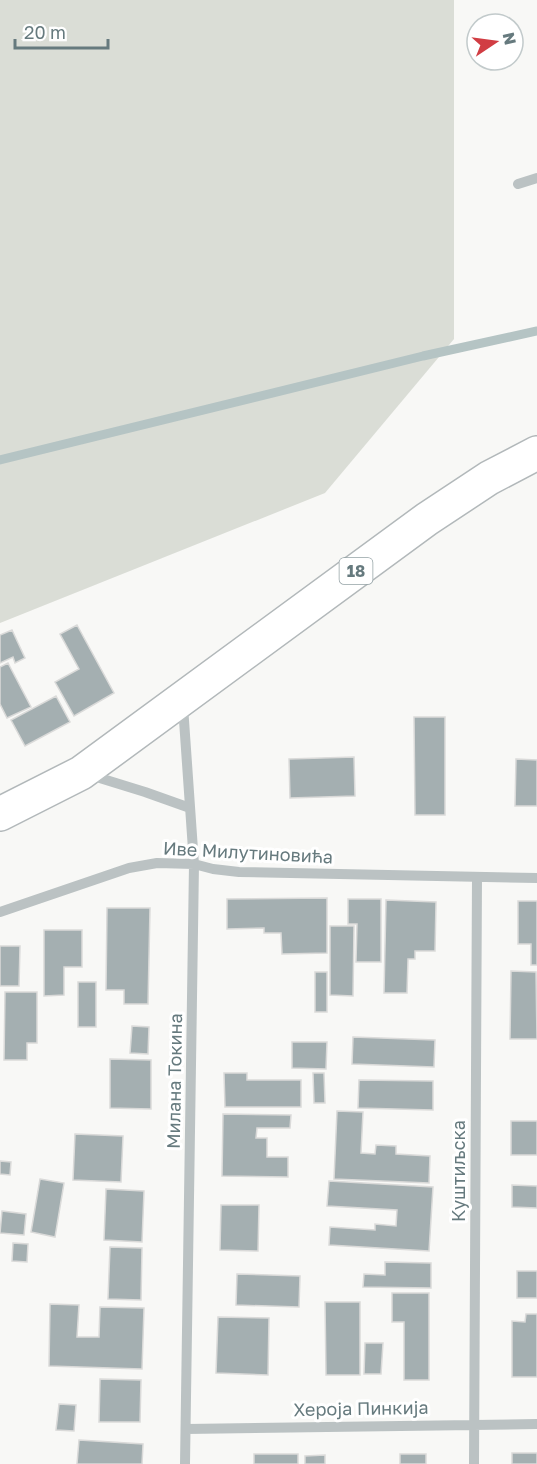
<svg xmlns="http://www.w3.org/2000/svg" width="537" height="1464" viewBox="0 0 537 1464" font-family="'Golos Text',sans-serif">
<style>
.green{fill:#daddd6}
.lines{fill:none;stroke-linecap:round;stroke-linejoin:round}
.stream{stroke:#b5c4c4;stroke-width:9}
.building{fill:#a4afb1;stroke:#dadad9;stroke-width:1.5}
.major-casing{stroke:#b2b8ba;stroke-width:36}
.minor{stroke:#bbc2c3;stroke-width:10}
.major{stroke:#fff;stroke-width:33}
.labels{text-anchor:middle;stroke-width:6;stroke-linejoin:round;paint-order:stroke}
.shield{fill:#fff;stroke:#94a2a5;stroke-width:1.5}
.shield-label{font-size:16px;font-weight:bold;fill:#667a7e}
.street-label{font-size:18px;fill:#667a7e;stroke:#fff}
</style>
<rect width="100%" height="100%" fill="#f8f8f6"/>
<path class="green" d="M0,0h454v339l-129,154 -325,130z"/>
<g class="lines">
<path class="stream" d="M0,460l423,-104 114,-25"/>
</g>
<path class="building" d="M77,625l37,68 -40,23 -19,-34 24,-13 -19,-35z
M12,630l13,28 -10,5 -2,-6 -13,6v-28z
M8,663l23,44 -24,11 -7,-14v-37z
M56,696l14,26 -45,24 -14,-26z
M414,717h31v98h-30z
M354,757l1,39 -65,2 -1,-39z
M516,759l21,1v46h-22z
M327,898v55l-45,1 -1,-21h-17v-5l-37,1v-30z
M348,899h33v63h-25l1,-38h-9z
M386,900l50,2 -1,49h-20v8h-7l-1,34h-23z
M518,901h19v64h-6v-21h-13z
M107,908h43l-2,96h-24v-14h-18z
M330,926h24l-1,70 -23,-1z
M44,930h38v37h-18v28l-20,1z
M0,946h20l-1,40h-19z
M511,971l25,1 1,67h-27z
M315,972h12v40h-12z
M78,982h18v45h-18z
M5,992h32v51h-10v17h-23z
M132,1026l17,1 -1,27 -18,-1z
M353,1037l82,3 -1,27 -82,-3z
M292,1042h35l-1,27 -34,-1z
M110,1059l41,1v49l-41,-1z
M224,1073h23v7h54v27h-76z
M313,1073h11l1,30h-11z
M359,1080l74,1v29l-75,-2z
M337,1111l26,1 -2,41 14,1 1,-9 20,1v8l34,2 -1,27 -95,-4z
M223,1114l68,1 -1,13h-33l-1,10h11v19h21v20l-66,-1z
M511,1121h26v34h-26z
M75,1134l48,2 -2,46 -48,-2z
M0,1161l11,1 -1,13 -10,-1z
M40,1179l24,4 -9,54 -24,-5z
M329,1181l104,6 -4,64 -100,-6 1,-18 45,3v-6l21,2 1,-16 -70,-4z
M512,1185l25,1v22l-25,-1z
M106,1189l38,2 -2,51 -38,-2z
M221,1205h38l-1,46 -38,-1z
M2,1211l24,3 -2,21 -24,-2z
M13,1243l15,1 -1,18 -15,-1z
M110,1247l32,1 -1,52 -33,-1z
M385,1262l46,1v25l-68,-1 1,-13 21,1z
M517,1271h20v27h-20z
M237,1274l63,2 -1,31 -63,-2z
M392,1293h37v87h-25v-58h-12z
M325,1302h35v73h-34z
M50,1304l29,1 -2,32h22l1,-30 44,1 -2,61 -93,-3z
M526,1314h11v63h-25v-56l13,1z
M218,1317l51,1 -1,57 -52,-2z
M365,1343h18l-2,31h-17z
M100,1379l41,1 -1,42h-41z
M59,1404l17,1 -2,26 -18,-1z
M79,1440l64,4 -1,20h-65z
M512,1453h25v11h-25z
M254,1454h44v10h-44z
M400,1454h26v10h-26z
M325,1455v9h-20v-8z"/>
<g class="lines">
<defs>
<path id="major" d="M0,814l81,-41 346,-254 62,-41 48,-25"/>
</defs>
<use href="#major" class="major-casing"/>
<path class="minor" d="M518,184l19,-6
M183,706l11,158 -9,600
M90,775l55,17 45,16
M0,912l129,-44 28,-5 37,1 19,5 26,3 298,6
M186,1429l351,-5
M474,1464l3,-587"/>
<use href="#major" class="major"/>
</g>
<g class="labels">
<rect class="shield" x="339.5" y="558" width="33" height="26" rx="4.5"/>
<g class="shield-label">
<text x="356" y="577">18</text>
</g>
<g class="street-label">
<text transform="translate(248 853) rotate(3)" y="6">Иве Милутиновића</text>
<text transform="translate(175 1081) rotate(-89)" y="6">Милана Токина</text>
<text transform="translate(459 1171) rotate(-90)" y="6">Куштиљска</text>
<text transform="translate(361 1409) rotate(-1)" y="6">Хероја Пинкија</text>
</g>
</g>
<g transform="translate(495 42) rotate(77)"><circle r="28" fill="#ffffff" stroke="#c2cacb" stroke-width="1.5"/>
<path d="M0-4.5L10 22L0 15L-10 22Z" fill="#d13d43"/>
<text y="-9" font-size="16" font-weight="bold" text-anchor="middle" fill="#667a7e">N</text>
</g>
<path d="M15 39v9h93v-9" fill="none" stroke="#667a7e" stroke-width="3"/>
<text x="24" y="39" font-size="18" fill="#667a7e" stroke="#ffffff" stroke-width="4.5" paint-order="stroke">20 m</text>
</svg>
